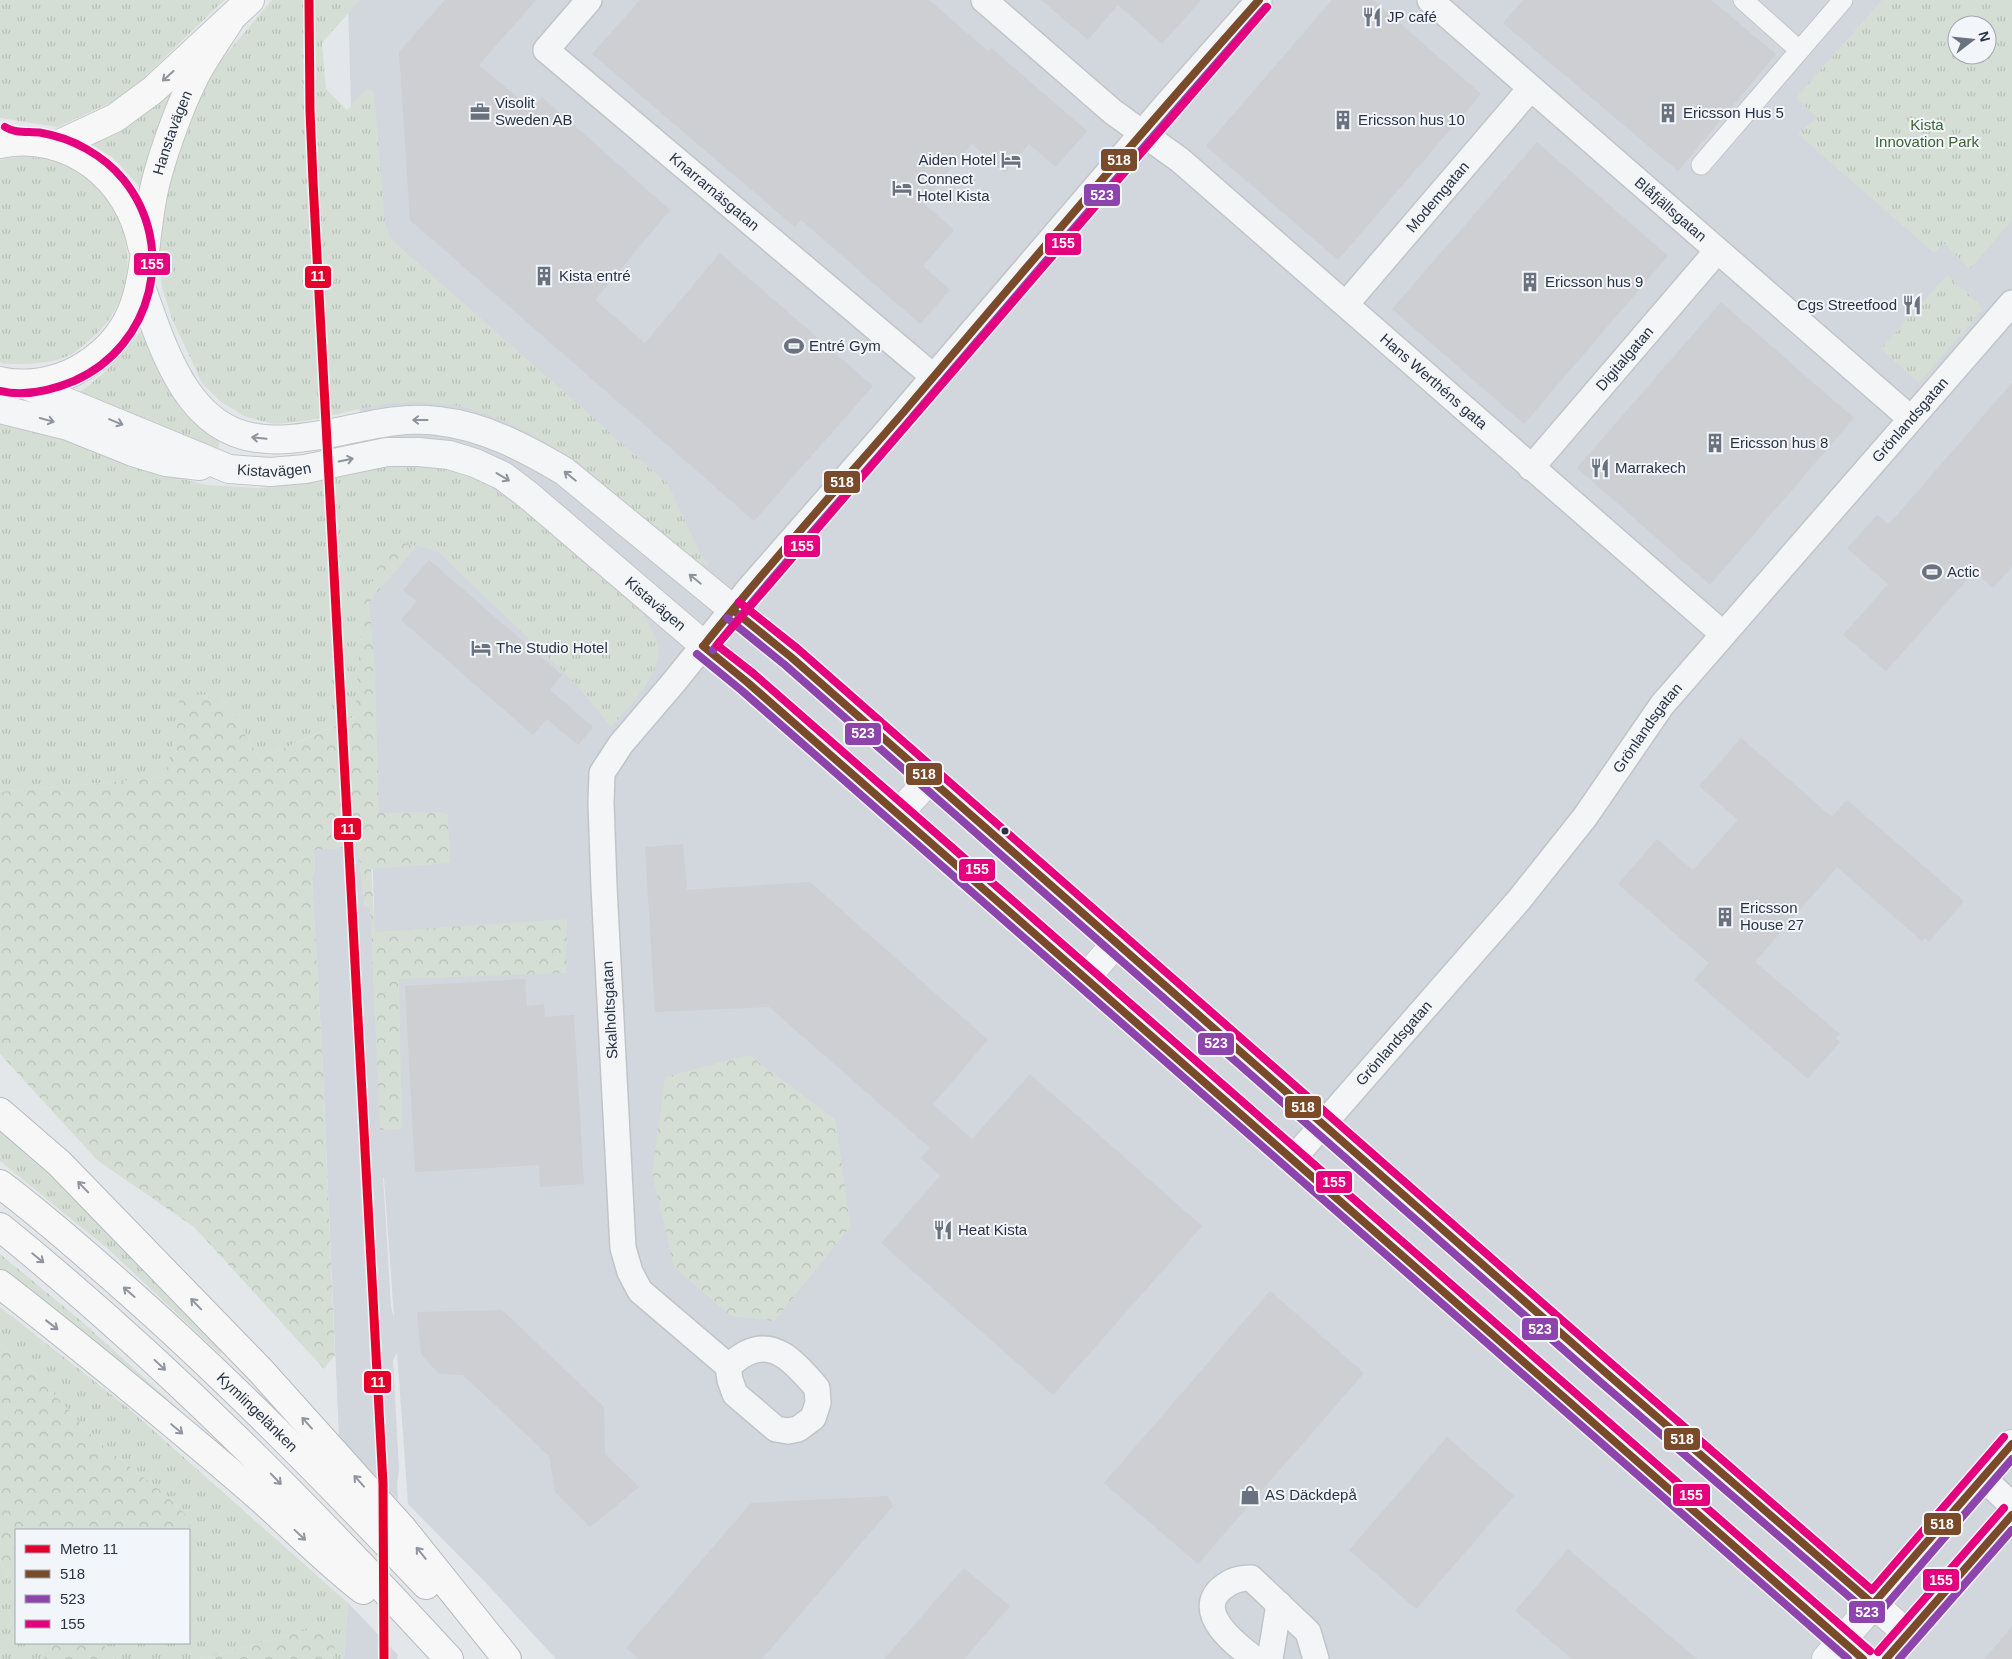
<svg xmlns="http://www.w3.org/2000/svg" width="2012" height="1659" viewBox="0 0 2012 1659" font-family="Helvetica,sans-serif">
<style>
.built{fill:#d2d6dd;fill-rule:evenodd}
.grass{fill:url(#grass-tufts);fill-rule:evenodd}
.forest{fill:url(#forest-crowns)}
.building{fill:#cdcfd2}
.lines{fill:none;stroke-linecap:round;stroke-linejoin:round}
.pedestrian-casing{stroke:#c2c5c8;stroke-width:21}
.minor-casing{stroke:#c2c5c8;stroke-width:28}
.tertiary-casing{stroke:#c2c5c8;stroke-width:30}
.secondary-casing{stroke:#c2c5c8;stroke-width:30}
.motorway-casing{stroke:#b6babf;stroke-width:30}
.pedestrian{stroke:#f3f5f6;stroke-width:19}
.minor{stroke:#f3f5f6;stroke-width:25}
.tertiary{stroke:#f3f5f6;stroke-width:28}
.secondary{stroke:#f7f7f8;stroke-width:28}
.motorway{stroke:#f7f7f8;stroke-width:28}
.bus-1-casing{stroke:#f2f5f9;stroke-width:11}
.bus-2-casing{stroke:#f2f5f9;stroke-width:11}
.bus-3-casing{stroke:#f2f5f9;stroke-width:11}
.bus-1{stroke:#7a4b2a;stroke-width:8}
.bus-2{stroke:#8e44ad;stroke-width:8}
.bus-3{stroke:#e5007d;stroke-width:8}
.metro-1-casing{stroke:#f2f5f9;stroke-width:12}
.metro-1{stroke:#e4002b;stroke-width:9}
.oneway{stroke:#90959f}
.oneway2{stroke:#8e949e}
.bus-dot{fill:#283346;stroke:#f2f5f9;stroke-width:2}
.labels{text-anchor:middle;stroke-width:4;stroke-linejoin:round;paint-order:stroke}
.poi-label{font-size:15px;fill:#283346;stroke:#f2f5f9;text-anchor:start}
.park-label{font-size:15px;fill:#3d6334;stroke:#f2f5f9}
.street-label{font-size:15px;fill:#283346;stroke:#f2f5f9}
.line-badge{stroke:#f2f5f9;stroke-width:2}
.badge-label{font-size:14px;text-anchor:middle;font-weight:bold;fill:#fff}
</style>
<defs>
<pattern id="grass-tufts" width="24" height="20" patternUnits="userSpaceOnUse" patternTransform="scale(1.25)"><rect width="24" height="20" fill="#d5ded4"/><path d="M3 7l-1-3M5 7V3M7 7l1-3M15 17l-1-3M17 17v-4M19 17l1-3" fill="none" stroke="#b7bfb7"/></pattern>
<pattern id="forest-crowns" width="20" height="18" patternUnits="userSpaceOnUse" patternTransform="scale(1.25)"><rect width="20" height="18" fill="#d5ded4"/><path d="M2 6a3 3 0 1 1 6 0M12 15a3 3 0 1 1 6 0" fill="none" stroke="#b7bfb7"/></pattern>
</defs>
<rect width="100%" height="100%" fill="#e4e7ea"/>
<path class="built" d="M348,0h1664v1659h-1456l-70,-76 -78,-79 -11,-152 -4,9 6,109 -2,14 1,16 -59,-62 -17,-386 -10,-174 3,-7 -1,-21 44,-4 7,61h5l9,179zM1957,25h30v30h-30zM383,1177l1,1 10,139 -3,-10z
M348,1603l50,52 -1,4h-53z"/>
<path class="grass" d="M0,0h224l-99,96 -67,31 -58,-9z
M272,0h88l-38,43 4,46 21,21 20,-22 7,5 11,130 6,16 277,245 32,69 9,12 -17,-3 -112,-99 -51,-30 -29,-14 -39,-13 -40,-4 -39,2 -76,17 -32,3 -28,-7 -25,-15 -19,-19 -30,-64 -10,-31 -4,-44 3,-38 32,-99 28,-47z
M1882,0h130v220l-42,49 -26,-26 -10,10 -136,-119 19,-17 -21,-19zM1957,25h30v30h-30z
M178,80l-35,110 -31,-33 -23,-14z
M24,156c11,2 24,2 34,6 6,1 12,6 17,9 64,36 71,127 12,171 -5,4 -10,9 -15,12 -22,11 -43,10 -67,10l-5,-2v-202z
M1947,275l33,30 2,5 -63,73 -38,-34z
M142,330c10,23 19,49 34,70 12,16 29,27 45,38l-4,14 -139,-58c25,-19 45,-39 64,-64z
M0,418l20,3 133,50 53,14 54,3 84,-12 44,-9h40l37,6 22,12 34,23 122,106c6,10 13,20 15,31 6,28 -30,62 -47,82l-35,-43 -139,-133 -43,-11 -31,56 -7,120 -96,43 -40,-65 -53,83 -167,15z
M0,1128l50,44 174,178 -4,4 -113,-106 -107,-87z
M0,1254l80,66 102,92 -3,4 -179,-146z
M0,1307l127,100 221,196 -4,56h-11l2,-14 -20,-17 -115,31h-84l-2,-2 -12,-14h87v-103l2,-1 -7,-26 -23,-22 -65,-51 -59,-64 -37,-32z
M0,1560l16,35v48h22l7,16h-45z"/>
<path class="forest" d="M394,540l22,7 -47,55 6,64 4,147 60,-1 9,2 2,49 -79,6 4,63 192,-13 -1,54 -167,6 3,150 -22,1 -10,-223h-5l-7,-60 -44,3 1,21 -3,7 10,174 13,303 -11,14 -130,-142 -97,-67 -97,-106v-262l167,-15 13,-82 40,-1 40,65 95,-42 8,-121z
M749,1055l86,64 16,107 -77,95 -43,-5 -57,-49 -22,-94 13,-96z
M0,1344l37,32 59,64 65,51 23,22 6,12 1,15h-2v-10h-173v65l-16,-35z
M315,1628l20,17 -2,14h-133z
M38,1643h64l14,16h-71z"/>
<path class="building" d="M445,0h91l-57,65 53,45 10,-13 128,113 -75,90 50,43 75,-90 153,133 -119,135 -344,-301 -11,-168z
M640,0h289l59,51 3,-3 96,83 -31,36 -27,-23 -24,29 -33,-29 -50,58 32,28 -31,36 27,24 -30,34 -119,-104 -6,7 -203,-173z
M1041,0h160l-39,44 -44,-39 -30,35z
M1332,0h41l108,94 -143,166 -132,-114z
M1523,0h188l65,54 -98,117 -175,-148z
M1537,142l131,114 -144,168 -132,-115z
M1721,302l133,116 -144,167 -133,-117z
M2012,383v184l-19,21 -19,-16 -88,99 -43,-36 45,-51 -41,-36 30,-33 12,9z
M429,560l133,115 -12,15 43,37 -15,18 -31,-26 -14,16 -132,-115 16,-19 -14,-11z
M1741,738l91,79 15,-17 117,101 -35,41 -4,-4 -3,3 -85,-74 -82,95 85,72 -4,4 4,4 -32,37 -114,-99 15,-17 -91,-79 39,-45 36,31 45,-50 -39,-34z
M683,844l4,46 123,-8 178,158 -55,64 39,35 58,-65 172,152 -149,169 -172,-152 59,-67 -19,-18 9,-10 -161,-141 -114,5 -10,-165z
M525,979l2,27 17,-2 1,13 29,-2 10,169 -44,3 -1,-22 -124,7 -10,-186z
M1270,1291l94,82 -166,191 -94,-81z
M502,1310l102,97 1,47 34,33 -49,40 -35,-35 -6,-36 -86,-81 -24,-1 -18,-20 -4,-42z
M1447,1437l67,59 -98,113 -67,-59z
M888,1496l5,10 -131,153h-124l-12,-11 125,-145z
M1568,1549l129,110h-125l-57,-48z
M964,1568l46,38 -46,53h-80z
M2012,1627v32h-28z"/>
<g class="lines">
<defs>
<path id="pedestrian" d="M1743,0l56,50
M1701,165l142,-165"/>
<g id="minor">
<path id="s1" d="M589,0l-43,50 388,327"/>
<path id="s2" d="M984,0l129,112 67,48 543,474"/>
<path id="s3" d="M1430,0l480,418"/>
<path id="s4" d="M1346,304l184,-215"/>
<path id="s5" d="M1531,468l186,-217"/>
<path id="s6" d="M1292,1160l227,-260 66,-83 77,-112 350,-402"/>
<path d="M728,1366c6,-4 12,-10 19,-13 30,-15 52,15 70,35l1,15 -5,15 -15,11 -10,2 -12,-2 -41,-35 -5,-14 -2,-14 -88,-75 -10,-19 -7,-24 -19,-361 -3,-84 1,-30 19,-29 53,-62 74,-92 140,-160 279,-326 92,-104"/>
<path d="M1983,1478l29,27"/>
<path d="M1255,1659c-19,-14 -62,-47 -33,-71 10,-8 18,-10 29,-10l57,54 8,27"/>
<path d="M1270,1659l9,-55"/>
</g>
<g id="tertiary">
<path d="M141,287c21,57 44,142 116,151 25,4 50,-1 75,-5 35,-7 70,-17 106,-12 46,5 87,27 126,50l227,186 814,715 303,262"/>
<path id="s7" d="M23,384l206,85 41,3 35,-3 82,-17h31l31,3 26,8 28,13 25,19 219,187 1116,977"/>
<path d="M0,409l68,17 65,26 33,10 34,4"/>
<path d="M898,814l32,-35"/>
<path d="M1085,979l31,-36"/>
<path d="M1826,1659l186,-215"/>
<path d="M1886,1659l126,-144"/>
</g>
<g id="secondary">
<path d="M0,144c69,-14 130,35 142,102"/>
<path d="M55,146l60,-28 38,-28 97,-90"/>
<path id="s8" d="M0,381c25,6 55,1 77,-11 80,-44 60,-115 79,-189 8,-31 24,-75 38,-103 10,-20 24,-39 36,-58"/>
</g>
<g id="motorway">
<path d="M0,1112l59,51 202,208 141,157 105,131"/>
<path id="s9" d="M0,1184c43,32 82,67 122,102 107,94 207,196 304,299"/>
<path d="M0,1227c162,131 308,279 449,432"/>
<path d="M0,1284c85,66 168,135 250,205 38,33 73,70 113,101"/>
</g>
</defs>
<use href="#pedestrian" class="pedestrian-casing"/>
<use href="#minor" class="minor-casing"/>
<use href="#tertiary" class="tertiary-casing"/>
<use href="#secondary" class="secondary-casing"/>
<use href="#motorway" class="motorway-casing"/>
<use href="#pedestrian" class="pedestrian"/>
<use href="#minor" class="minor"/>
<use href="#tertiary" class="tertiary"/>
<use href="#secondary" class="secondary"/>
<use href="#motorway" class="motorway"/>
<defs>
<path id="bus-1" d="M733,610l58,47 814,715 268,232
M705,644c63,-79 131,-154 197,-230 118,-139 236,-278 357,-414
M703,646l44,36 1116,977
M1873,1604l139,-160
M1886,1659l126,-144"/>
<path id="bus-2" d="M727,618l58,47 813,715 269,232 8,2 6,-3 131,-152
M713,650c63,-79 131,-153 197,-230 118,-138 236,-277 356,-413
M697,654l44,36 1107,969
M1899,1659l113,-129"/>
<path id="bus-3" d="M1267,7l-550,638 37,29 1116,977
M0,391c25,6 50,0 74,-10 79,-35 104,-135 49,-202 -20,-24 -51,-41 -81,-46 -13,-2 -26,1 -37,-6
M739,602l59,47 814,715 260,226 132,-153
M1878,1652l126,-144"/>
</defs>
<use href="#bus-1" class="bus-1-casing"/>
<use href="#bus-2" class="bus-2-casing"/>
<use href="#bus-3" class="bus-3-casing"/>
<use href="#bus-1" class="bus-1"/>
<use href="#bus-2" class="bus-2"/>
<use href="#bus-3" class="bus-3"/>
<defs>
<path id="metro-1" d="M309,0l1,111 3,71 70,1302 1,175"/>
</defs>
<use href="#metro-1" class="metro-1-casing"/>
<use href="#metro-1" class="metro-1"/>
</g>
<defs><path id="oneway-shaft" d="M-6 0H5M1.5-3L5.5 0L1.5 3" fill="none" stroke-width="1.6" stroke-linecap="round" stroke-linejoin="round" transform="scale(1.25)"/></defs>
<g class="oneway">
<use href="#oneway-shaft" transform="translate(168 76) rotate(138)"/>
<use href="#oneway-shaft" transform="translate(83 1187) rotate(-134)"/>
<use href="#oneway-shaft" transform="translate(38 1258) rotate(39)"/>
<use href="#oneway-shaft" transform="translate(129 1292) rotate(-139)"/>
<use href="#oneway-shaft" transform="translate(196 1304) rotate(-134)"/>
<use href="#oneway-shaft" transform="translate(52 1325) rotate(38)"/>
<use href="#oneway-shaft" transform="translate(160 1365) rotate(43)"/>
<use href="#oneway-shaft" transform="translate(307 1423) rotate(-132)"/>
<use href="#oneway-shaft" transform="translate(177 1429) rotate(40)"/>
<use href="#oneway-shaft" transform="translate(276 1479) rotate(46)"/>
<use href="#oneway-shaft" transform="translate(359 1481) rotate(-132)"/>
<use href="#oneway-shaft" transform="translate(300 1535) rotate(43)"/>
<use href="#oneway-shaft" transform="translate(421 1553) rotate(-129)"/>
</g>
<g class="oneway2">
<use href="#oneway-shaft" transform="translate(47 420) rotate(15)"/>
<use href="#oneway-shaft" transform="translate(420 420) rotate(-180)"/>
<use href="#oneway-shaft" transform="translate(116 422) rotate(22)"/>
<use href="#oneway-shaft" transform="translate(259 438) rotate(-174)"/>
<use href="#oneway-shaft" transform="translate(346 460) rotate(-12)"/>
<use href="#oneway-shaft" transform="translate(570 476) rotate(-141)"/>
<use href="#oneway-shaft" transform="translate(503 477) rotate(31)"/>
<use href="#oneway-shaft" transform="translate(695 579) rotate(-141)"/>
</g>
<defs>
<symbol id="restaurant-bare" viewBox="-9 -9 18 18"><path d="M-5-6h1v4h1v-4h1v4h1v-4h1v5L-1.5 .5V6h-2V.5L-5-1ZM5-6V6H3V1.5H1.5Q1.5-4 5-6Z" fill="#6a727f" stroke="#f2f5f9" stroke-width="2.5" paint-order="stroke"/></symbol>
<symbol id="office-bare" viewBox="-9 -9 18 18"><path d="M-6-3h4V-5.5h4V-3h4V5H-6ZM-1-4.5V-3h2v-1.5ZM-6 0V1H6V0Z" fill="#6a727f" stroke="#f2f5f9" stroke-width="2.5" paint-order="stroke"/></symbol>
<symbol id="building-bare" viewBox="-9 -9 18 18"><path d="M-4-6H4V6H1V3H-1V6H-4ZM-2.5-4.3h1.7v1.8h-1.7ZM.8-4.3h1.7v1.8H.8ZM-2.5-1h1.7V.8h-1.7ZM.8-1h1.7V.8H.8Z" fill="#6a727f" stroke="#f2f5f9" stroke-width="2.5" paint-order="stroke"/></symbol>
<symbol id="hotel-bare" viewBox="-9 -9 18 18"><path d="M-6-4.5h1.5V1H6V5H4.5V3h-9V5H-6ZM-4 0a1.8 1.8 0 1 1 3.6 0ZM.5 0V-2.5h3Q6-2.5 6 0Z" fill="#6a727f" stroke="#f2f5f9" stroke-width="2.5" paint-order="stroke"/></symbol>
<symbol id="stadium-bare" viewBox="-9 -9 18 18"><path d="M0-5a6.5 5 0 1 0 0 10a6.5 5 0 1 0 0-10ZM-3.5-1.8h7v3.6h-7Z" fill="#6a727f" stroke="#f2f5f9" stroke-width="2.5" paint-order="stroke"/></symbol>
<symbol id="shop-bare" viewBox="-9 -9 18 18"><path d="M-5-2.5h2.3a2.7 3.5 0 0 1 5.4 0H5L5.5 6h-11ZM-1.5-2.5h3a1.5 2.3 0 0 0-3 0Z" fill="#6a727f" stroke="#f2f5f9" stroke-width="2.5" paint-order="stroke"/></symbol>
</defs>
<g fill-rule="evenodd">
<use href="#restaurant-bare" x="1358" y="3" width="28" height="28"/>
<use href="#office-bare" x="466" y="98" width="28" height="28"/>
<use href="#building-bare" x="1654" y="99" width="28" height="28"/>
<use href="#building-bare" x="1329" y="106" width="28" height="28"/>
<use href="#hotel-bare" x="997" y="146" width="28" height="28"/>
<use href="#hotel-bare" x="888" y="174" width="28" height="28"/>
<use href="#building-bare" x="530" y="262" width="28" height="28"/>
<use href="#building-bare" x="1516" y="268" width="28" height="28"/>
<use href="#restaurant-bare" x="1898" y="291" width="28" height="28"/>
<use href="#stadium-bare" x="780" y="332" width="28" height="28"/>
<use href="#building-bare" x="1701" y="429" width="28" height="28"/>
<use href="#restaurant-bare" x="1586" y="454" width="28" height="28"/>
<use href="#stadium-bare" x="1918" y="558" width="28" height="28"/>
<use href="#hotel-bare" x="467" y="634" width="28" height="28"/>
<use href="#building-bare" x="1711" y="903" width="28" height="28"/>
<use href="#restaurant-bare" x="929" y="1216" width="28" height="28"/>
<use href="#shop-bare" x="1236" y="1481" width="28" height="28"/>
</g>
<circle class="bus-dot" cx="1005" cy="831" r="4.5"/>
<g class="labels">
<g class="poi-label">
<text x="1387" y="22">JP café</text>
<text x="495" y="108">Visolit<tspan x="495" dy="17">Sweden AB</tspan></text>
<text x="1683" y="118">Ericsson Hus 5</text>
<text x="1358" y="125">Ericsson hus 10</text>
<text x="996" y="165" text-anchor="end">Aiden Hotel</text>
<text x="917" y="184">Connect<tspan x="917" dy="17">Hotel Kista</tspan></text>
<text x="559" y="281">Kista entré</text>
<text x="1545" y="287">Ericsson hus 9</text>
<text x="1897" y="310" text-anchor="end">Cgs Streetfood</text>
<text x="809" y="351">Entré Gym</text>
<text x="1730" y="448">Ericsson hus 8</text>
<text x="1615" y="473">Marrakech</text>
<text x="1947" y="577">Actic</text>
<text x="496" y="653">The Studio Hotel</text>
<text x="1740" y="913">Ericsson<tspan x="1740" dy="17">House 27</tspan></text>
<text x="958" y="1235">Heat Kista</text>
<text x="1265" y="1500">AS Däckdepå</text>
</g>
<g class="park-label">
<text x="1927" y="130">Kista<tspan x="1927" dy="17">Innovation Park</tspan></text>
</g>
<g class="street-label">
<text dy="5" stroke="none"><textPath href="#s8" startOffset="345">Hanstavägen</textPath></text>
<text dy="5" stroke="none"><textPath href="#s1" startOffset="286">Knarrarnäsgatan</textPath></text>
<text dy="5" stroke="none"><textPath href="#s4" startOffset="141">Modemgatan</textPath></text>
<text dy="5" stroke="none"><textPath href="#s3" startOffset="319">Blåfjällsgatan</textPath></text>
<text dy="5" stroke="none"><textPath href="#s5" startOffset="144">Digitalgatan</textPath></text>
<text dy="5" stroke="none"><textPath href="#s2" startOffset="590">Hans Werthéns gata</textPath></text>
<text dy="5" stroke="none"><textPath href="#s6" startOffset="965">Grönlandsgatan</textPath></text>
<text dy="5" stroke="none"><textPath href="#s7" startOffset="268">Kistavägen</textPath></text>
<text dy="5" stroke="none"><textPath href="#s7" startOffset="702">Kistavägen</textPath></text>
<text dy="5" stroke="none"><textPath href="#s6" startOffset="560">Grönlandsgatan</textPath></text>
<text transform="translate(610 1010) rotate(-93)" y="5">Skalholtsgatan</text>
<text dy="5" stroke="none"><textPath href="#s6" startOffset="155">Grönlandsgatan</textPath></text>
<text dy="5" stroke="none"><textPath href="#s9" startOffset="344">Kymlingelänken</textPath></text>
</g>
</g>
<g class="line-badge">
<rect x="1100" y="148" width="38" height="24" rx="5" fill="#7a4b2a"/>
<rect x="1083" y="183" width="38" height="24" rx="5" fill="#8e44ad"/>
<rect x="1044" y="232" width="38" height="24" rx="5" fill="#e5007d"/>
<rect x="133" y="252" width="38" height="24" rx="5" fill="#e5007d"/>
<rect x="304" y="265" width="28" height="24" rx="5" fill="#e4002b"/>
<rect x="823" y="470" width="38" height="24" rx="5" fill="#7a4b2a"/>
<rect x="783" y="534" width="38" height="24" rx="5" fill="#e5007d"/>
<rect x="844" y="722" width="38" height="24" rx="5" fill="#8e44ad"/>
<rect x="905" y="762" width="38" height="24" rx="5" fill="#7a4b2a"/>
<rect x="333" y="817" width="29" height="24" rx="5" fill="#e4002b"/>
<rect x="958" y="858" width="38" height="24" rx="5" fill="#e5007d"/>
<rect x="1197" y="1032" width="38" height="24" rx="5" fill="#8e44ad"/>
<rect x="1284" y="1095" width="38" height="24" rx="5" fill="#7a4b2a"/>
<rect x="1315" y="1170" width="38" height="24" rx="5" fill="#e5007d"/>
<rect x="1521" y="1317" width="38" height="24" rx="5" fill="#8e44ad"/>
<rect x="363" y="1370" width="29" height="24" rx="5" fill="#e4002b"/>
<rect x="1663" y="1427" width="38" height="24" rx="5" fill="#7a4b2a"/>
<rect x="1672" y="1483" width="39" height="24" rx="5" fill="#e5007d"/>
<rect x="1923" y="1512" width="39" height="24" rx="5" fill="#7a4b2a"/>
<rect x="1922" y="1568" width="38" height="24" rx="5" fill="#e5007d"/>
<rect x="1848" y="1600" width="38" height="24" rx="5" fill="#8e44ad"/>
</g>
<g class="badge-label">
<text x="1119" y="165">518</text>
<text x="1102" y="200">523</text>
<text x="1063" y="248">155</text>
<text x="152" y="269">155</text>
<text x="318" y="281">11</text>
<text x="842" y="487">518</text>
<text x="802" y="551">155</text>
<text x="863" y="738">523</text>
<text x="924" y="779">518</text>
<text x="348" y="834">11</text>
<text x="977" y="874">155</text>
<text x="1216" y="1048">523</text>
<text x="1303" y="1112">518</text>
<text x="1334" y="1187">155</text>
<text x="1540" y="1334">523</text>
<text x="378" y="1387">11</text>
<text x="1682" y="1444">518</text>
<text x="1691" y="1500">155</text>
<text x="1942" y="1529">518</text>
<text x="1941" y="1585">155</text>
<text x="1867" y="1617">523</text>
</g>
<rect x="15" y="1529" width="175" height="115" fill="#f2f5f9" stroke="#a1a7b1"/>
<rect x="25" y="1545" width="25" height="8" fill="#e4002b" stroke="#a1a7b1"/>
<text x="60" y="1554" font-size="15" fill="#283346">Metro 11</text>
<rect x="25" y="1570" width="25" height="8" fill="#7a4b2a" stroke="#a1a7b1"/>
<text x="60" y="1579" font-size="15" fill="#283346">518</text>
<rect x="25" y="1595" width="25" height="8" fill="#8e44ad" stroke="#a1a7b1"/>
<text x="60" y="1604" font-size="15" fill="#283346">523</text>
<rect x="25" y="1620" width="25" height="8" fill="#e5007d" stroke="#a1a7b1"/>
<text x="60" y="1629" font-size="15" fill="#283346">155</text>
<g transform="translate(1972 40) rotate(74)"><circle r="24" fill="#f2f5f9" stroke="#a1a7b1"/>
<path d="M0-4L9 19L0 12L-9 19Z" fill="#6a727f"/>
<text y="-8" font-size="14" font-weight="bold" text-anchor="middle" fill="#283346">N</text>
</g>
</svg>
